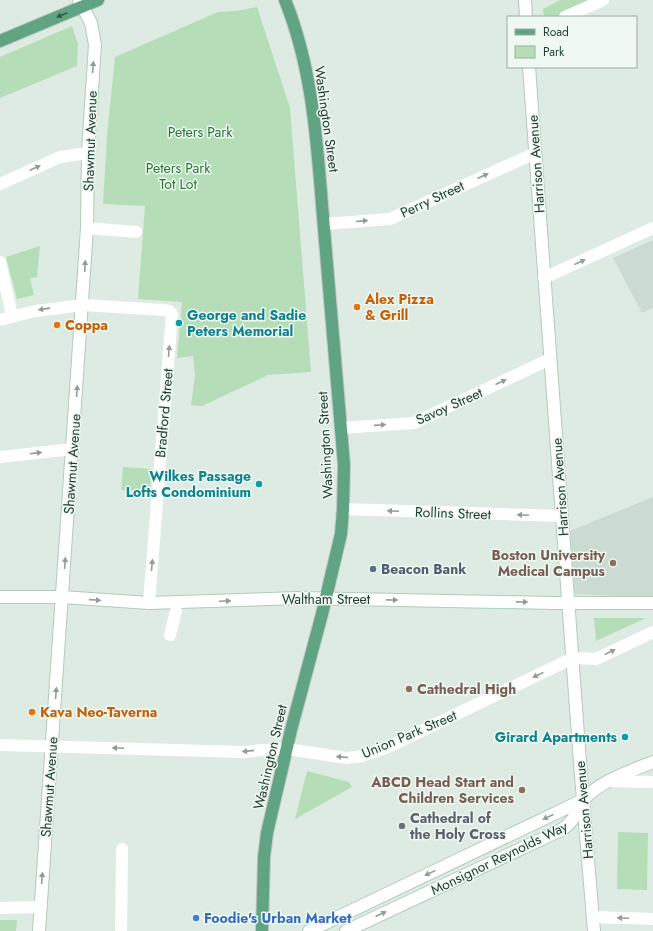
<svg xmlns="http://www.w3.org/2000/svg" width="653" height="931" viewBox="0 0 653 931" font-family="Jost,sans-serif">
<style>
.built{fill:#ccdbd1}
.green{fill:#b5deb8}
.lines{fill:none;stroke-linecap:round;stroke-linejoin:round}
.secondary-casing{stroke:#b1cbbc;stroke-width:14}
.primary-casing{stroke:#c0c8c4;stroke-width:14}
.street{stroke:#fff;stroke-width:12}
.secondary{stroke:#fff;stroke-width:12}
.primary{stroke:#60a484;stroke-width:12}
.oneway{fill:#325b48}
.oneway2{fill:#8f9e96}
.food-dot{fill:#e8710a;stroke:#eff8f1;stroke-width:1.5}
.culture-dot{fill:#0f9aa8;stroke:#eff8f1;stroke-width:1.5}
.education-dot{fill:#8d6e63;stroke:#eff8f1;stroke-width:1.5}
.service-dot{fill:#5c6f8a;stroke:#eff8f1;stroke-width:1.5}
.worship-dot{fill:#6b7280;stroke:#eff8f1;stroke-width:1.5}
.shop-dot{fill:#3f7fe0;stroke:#eff8f1;stroke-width:1.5}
.labels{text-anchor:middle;stroke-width:3;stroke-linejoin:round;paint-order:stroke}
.street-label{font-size:14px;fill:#1f3c2e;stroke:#eff8f1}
.park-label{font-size:14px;fill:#267534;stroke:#eff8f1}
.food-label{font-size:14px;font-weight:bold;fill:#c56008;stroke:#eff8f1;text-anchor:start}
.culture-label{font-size:14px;font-weight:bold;fill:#0d838f;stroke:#eff8f1;text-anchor:end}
.education-label{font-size:14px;font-weight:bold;fill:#785e54;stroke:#eff8f1;text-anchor:end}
.service-label{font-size:14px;font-weight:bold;fill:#4e5e75;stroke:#eff8f1;text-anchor:start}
.worship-label{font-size:14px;font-weight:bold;fill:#5b616d;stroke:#eff8f1;text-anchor:start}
.shop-label{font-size:14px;font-weight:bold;fill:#366cbe;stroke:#eff8f1;text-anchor:start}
</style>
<rect width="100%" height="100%" fill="#deebe3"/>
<path class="built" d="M653,240v68l-11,5 -29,-55z
M653,497v99l-22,1 -56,-3 -5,-63z"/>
<path class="green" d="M560,0h34l-35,17h-15l-1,-8z
M257,7l33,101 21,264 -43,3 -66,31 -11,-1 4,-30 -2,-19 -16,2 5,-56 -44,-3 7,-93 -42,-2 4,-69 8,-78 103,-45 18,-1z
M72,26l6,18 -1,22 -77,32v-41z
M40,246l-3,31 -7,1 4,17 -17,4 -11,-42z
M123,467l28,2 -1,23 -29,-2z
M594,618h52l-50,23z
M307,771l42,11 3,5 -57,32z
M618,832l30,1 -1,57 -30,-1z
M0,920h17l-1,11h-16z"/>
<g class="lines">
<defs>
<path id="secondary" d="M525,0l1,17
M529,67l52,709 13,155
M0,597h62l87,6 149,-5 255,5h100
M39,931l48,-703 1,-77 7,-106 -4,-22 -12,-23
M309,931l274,-131
M346,931l215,-101c17,-10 14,-23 26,-34 15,-15 46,-26 66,-34"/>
<path id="primary" d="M0,41l98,-41
M262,931l2,-74 3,-24 24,-103 31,-116 19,-80 2,-25 1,-44c-7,-83 -14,-165 -21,-248 -6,-73 -10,-148 -38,-217"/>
</defs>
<use href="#secondary" class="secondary-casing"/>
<use href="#primary" class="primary-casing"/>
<path class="street" d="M565,17l38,-17
M0,184l60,-27 28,-4
M324,224l66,-5 145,-66
M87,228l49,4
M0,262l12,54
M544,278l109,-50
M0,320l35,-9 48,-6 82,5 4,1 3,3 -23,289
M341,428l73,-5 136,-64
M0,457l73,-8
M343,509l219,7
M170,635l6,-24
M0,745l244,7 18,-2 25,-1 60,9 15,-2 26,-9 185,-89 23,1 57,-27
M609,781l44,1
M0,908l40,-1
M593,917l60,2
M121,931l1,-82"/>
<use href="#secondary" class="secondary"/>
<use href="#primary" class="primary"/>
</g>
<defs><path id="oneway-solid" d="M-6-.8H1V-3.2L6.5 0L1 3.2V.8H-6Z"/></defs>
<use class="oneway" href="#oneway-solid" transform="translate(62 15) rotate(157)"/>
<g class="oneway2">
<use href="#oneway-solid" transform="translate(93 67) rotate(-86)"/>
<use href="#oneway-solid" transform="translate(35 168) rotate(-25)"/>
<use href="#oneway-solid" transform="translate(483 176) rotate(-24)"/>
<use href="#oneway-solid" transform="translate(362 221) rotate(-5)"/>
<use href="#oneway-solid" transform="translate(580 262) rotate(-24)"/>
<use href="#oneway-solid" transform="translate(85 266) rotate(-87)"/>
<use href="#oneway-solid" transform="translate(44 309) rotate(172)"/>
<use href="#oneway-solid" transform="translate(169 351) rotate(-85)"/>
<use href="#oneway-solid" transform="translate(501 382) rotate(-25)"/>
<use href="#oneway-solid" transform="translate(77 391) rotate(-86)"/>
<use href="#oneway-solid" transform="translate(380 425) rotate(-4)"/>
<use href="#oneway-solid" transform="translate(36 453) rotate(-7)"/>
<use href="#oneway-solid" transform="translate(393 511) rotate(-178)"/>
<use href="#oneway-solid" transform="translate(523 515) rotate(-178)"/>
<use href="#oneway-solid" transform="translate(65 563) rotate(-86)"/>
<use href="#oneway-solid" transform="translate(152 565) rotate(-85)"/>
<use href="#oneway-solid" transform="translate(95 600) rotate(4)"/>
<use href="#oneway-solid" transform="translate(392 600) rotate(1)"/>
<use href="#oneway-solid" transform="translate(225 601) rotate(-2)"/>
<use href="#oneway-solid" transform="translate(522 602) rotate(1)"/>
<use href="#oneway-solid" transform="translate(610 652) rotate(-26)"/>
<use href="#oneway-solid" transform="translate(538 675) rotate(154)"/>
<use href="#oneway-solid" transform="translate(56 693) rotate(-86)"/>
<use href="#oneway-solid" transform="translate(118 748) rotate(-178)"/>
<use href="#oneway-solid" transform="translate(248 751) rotate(174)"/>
<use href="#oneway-solid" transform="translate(342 757) rotate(-175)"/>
<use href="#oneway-solid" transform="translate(548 817) rotate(154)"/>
<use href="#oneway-solid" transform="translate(430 873) rotate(154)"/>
<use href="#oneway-solid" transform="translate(42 878) rotate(-86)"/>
<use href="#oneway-solid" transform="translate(381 914) rotate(-25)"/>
<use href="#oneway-solid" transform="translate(623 918) rotate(-178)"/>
</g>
<g class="food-dot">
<circle cx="357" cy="307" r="4"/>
<circle cx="57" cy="325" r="4"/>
<circle cx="32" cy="712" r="4"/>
</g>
<g class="culture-dot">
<circle cx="179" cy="323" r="4"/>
<circle cx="259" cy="484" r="4"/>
<circle cx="625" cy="737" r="4"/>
</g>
<g class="education-dot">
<circle cx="613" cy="563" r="4"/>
<circle cx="409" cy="689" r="4"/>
<circle cx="522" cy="790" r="4"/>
</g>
<circle class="service-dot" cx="373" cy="569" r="4"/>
<circle class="worship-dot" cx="402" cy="826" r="4"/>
<circle class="shop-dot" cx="196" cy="918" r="4"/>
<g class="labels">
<g class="street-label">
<text transform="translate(327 119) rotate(82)" y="5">Washington Street</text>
<text transform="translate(90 141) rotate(-88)" y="5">Shawmut Avenue</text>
<text transform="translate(536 164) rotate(-94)" y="5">Harrison Avenue</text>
<text transform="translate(432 199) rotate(-25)" y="5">Perry Street</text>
<text transform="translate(449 406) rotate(-24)" y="5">Savoy Street</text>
<text transform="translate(164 413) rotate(-85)" y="5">Bradford Street</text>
<text transform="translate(325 445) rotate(-93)" y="5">Washington Street</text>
<text transform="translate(72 464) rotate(-86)" y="5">Shawmut Avenue</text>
<text transform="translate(560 487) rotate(-94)" y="5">Harrison Avenue</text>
<text transform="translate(453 513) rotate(2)" y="5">Rollins Street</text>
<text x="326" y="604">Waltham Street</text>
<text transform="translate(409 734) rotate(-23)" y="5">Union Park Street</text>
<text transform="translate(270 757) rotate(-77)" y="5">Washington Street</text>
<text transform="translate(49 787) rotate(-86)" y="5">Shawmut Avenue</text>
<text transform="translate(584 810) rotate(-95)" y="5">Harrison Avenue</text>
<text transform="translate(499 858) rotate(-26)" y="5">Monsignor Reynolds Way</text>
</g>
<g class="park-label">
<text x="200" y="137">Peters Park</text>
<text x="178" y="173">Peters Park<tspan x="178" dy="16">Tot Lot</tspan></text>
</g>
<g class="food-label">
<text x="365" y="304">Alex Pizza<tspan x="365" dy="16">&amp; Grill</tspan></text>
<text x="65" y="330">Coppa</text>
<text x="40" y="717">Kava Neo-Taverna</text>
</g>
<g class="culture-label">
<text x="187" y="320" text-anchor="start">George and Sadie<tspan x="187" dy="16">Peters Memorial</tspan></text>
<text x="251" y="481">Wilkes Passage<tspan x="251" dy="16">Lofts Condominium</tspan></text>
<text x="617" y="742">Girard Apartments</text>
</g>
<g class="education-label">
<text x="605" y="560">Boston University<tspan x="605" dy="16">Medical Campus</tspan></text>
<text x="417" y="694" text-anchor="start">Cathedral High</text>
<text x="514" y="787">ABCD Head Start and<tspan x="514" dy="16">Children Services</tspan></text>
</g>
<g class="service-label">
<text x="381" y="574">Beacon Bank</text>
</g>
<g class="worship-label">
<text x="410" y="823">Cathedral of<tspan x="410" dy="16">the Holy Cross</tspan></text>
</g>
<g class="shop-label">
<text x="204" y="923">Foodie's Urban Market</text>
</g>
</g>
<rect x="507" y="16" width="130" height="52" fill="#eff8f1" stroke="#9cada3"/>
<rect x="515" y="29" width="20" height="6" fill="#60a484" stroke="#9cada3"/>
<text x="543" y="36" font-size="12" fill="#1f3c2e">Road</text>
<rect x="515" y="46" width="20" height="12" fill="#b5deb8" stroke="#9cada3"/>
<text x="543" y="56" font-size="12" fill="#1f3c2e">Park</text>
</svg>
